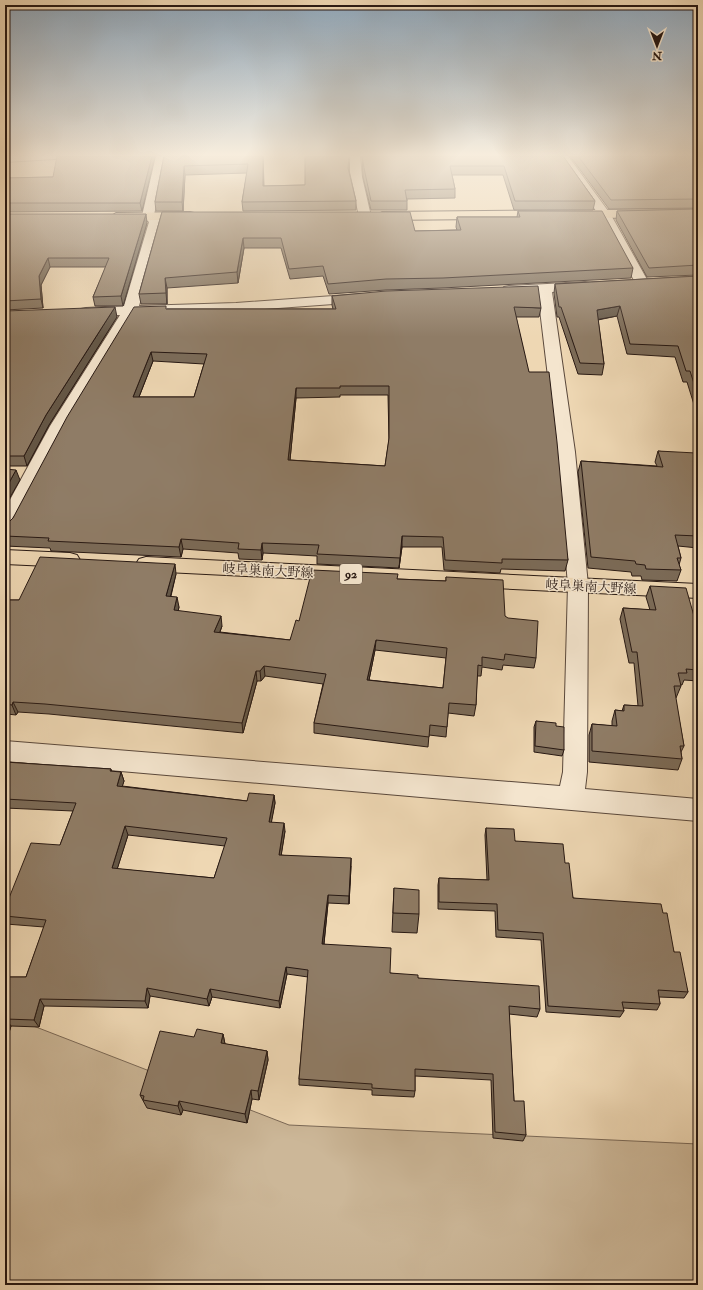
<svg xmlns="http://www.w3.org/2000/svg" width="703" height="1290" viewBox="0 0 703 1290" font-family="'IM FELL Double Pica','Noto Serif JP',serif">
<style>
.green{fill:#ccb798;stroke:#7a6856}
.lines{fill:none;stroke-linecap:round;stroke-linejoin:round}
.minor-casing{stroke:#5a483b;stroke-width:2}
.major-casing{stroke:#281913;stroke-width:2}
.minor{fill:#f4e5ce;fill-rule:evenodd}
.major{fill:#eed7b3;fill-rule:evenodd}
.wall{fill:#7b6b58;stroke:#281913;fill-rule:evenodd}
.shaded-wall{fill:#645747;stroke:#281913}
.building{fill:#8f7c66;stroke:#281913;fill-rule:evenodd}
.labels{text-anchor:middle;stroke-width:3;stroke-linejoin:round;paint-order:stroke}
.shield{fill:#f4e5ce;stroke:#65564b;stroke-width:1}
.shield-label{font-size:12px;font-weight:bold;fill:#281913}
.street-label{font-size:13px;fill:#281913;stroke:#f4e5ce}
</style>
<rect width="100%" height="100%" fill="#eed7b3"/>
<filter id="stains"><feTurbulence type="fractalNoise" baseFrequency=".005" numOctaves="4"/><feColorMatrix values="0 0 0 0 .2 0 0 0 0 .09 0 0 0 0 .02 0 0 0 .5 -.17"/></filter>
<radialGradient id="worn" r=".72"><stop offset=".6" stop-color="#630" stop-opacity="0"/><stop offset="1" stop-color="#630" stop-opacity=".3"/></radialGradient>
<path class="green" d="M5,1015l284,110 409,19v141h-693z"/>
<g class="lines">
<defs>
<path id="minor" d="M5,156h55l-5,3 -50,3z
M156,156h10l-12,59 8,6 -23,85 97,-3 125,-9 5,1 2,3 -2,3 -5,1 -125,9 -101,4 -67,111 -53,101 -3,4 -7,2v-24l45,-83 70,-111 -34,1 -5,-1 -2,-3 2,-3 5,-1 38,-2 25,-84 -7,-6z
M350,156h10l2,21 9,39 -2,3 -4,1 -6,-4 -9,-39z
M557,156h11l43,59 38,68 -2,3h-10l-38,-71z
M585,282l5,1 2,3 -2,3 -38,3 23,160 13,133 -1,187 -2,17 113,10v22l-693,-60v-20l555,45 3,-14 5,-187 -11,-133 -19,-159h-34l-2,-3 2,-3 5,-1z"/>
<path id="major" d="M698,209v8l-316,3 -6,-4 6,-4z
M190,212l4,1 2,3 -2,3 -78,2 -6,-4 6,-4z
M5,550l65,3 7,2 3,5 -3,5 -7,2 -65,-3z
M146,557l552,27v14l-552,-27 -7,-2 -3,-5 3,-5z"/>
</defs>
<use href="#minor" class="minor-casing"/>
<use href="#major" class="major-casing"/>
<use href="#minor" class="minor"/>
<use href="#major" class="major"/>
</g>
<path class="wall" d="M155,156l-13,55 -137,1v-34l48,-1z
M164,156h99l1,30 41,-1 45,-29 -1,14 7,31v9l-113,1 -1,-9 5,-29 -62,2 -2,36h-27l-1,-9z
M362,156h201l32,45 -2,9h-79l-11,-35h-51l3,14v9l-48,1v11h-36l-8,-33z
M570,156h128v52l-89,1z
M698,209v66l-51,2 -31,-57 1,-9z
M518,211l115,57 -2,10 -189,10 -56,2 -57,4 -6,-18 -33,3 -9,-31h-37l-6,35 -71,5v16h-26l-2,-10 23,-82 253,19 42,-1 -1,-3 1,-10h60z
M5,214l142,9 -24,83h-28l-2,-9 13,-30h-56l-9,18 2,23 -38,2z
M698,276v135h-2l-9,-29h-4l-8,-25 -48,-3 -10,-38 -19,4 6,44 -2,11 -24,-1 -19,-57h-2l-3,-24 1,-9z
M332,296l209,12 -2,9h-23l52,243 -3,11 -64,-2 -1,4 -56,-3 -2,-23h-40l-3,21 -82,-4v-8l-54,-3 -1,7 -23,-1 -1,-6 -55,-4 -2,8 -130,-6 -1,-3 -45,-2v-23l4,-1 4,-4 154,-209h166l-1,-4zM153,361l51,3 -10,33h-55zM340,395h48l1,45 -4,26 -95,-6 6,-62 44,-1z
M5,311l112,6 -68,108 -22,41h-22z
M658,451l40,6v91l-20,-2 3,12 -2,7 2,5 -4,11 -35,-1 -1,-4h-9l-1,-4 -43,-4 -10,-96 3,-11 76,5 -2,-4z
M176,574l-5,22 8,11 -1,4 44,15 -2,6 70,8 9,-19 98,-42 49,2v-4l59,39 31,42 -2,10 -31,-3 -1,5 -20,-3 -1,9h-4l-1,29 -2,11 -26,-3 -2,24 -17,-2 -1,12 -114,-14v-10l9,-39 -58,-8 -4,5h-4l-14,52 -194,-19 -31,-2 -2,3 -9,-1 -1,3h-1v-117h14zM375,650l71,8 -3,30 -74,-8z
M650,586l44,30 4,1v64l-14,-1 -2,5 -2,-1 1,2 -5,12 -1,-1 9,49 -3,6 1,7 -4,11 -89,-8v-27l3,-11 20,2v-5l3,-11 7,1 2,-6 14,1 -4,-43h-5l-9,-44 3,-11 27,2 -4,-13z
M536,721l20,5 8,24 -2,6 -28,-4v-25z
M5,762l106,7 1,3h9l3,9 -2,5 125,15 27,-6 1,8 -4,19 14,9 -4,24 70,11 -2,38 -21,-1 -4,41 66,29 28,5 122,31 -3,8 -28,-3 5,87 12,34 -3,6 -30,-3 -2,-58 -76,-4v15l-1,6 -42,-2v-5l-73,-5v-6l9,-102 -21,-3 -7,34 -68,-11 -3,9 -59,-10 -2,12 -104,-2 -5,21 -28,-1 -4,13h-2v-62h21l18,-50 -38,-3 -1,-2v-14l55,-63 13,-34 -68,-3zM128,835l97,11 -11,32 -97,-9z
M486,828l29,13 50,22 8,35 90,15 11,39 14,40 -4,6 -25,-1 1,7 -3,6 -34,-2 1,3 -4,6 -74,-5 -5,-72 -45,-3 -1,-26 -57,-2v-24l1,-7 48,2 -2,-45z
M394,888l25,26 -2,19 -25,-1z
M223,1034l2,10 42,7 1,9 -9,40 -7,-1 -5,24 -64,-13 -2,5 -34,-7 -7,-13 54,-58z"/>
<path class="shaded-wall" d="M152,156h3l-13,55 -2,-8z
M184,166l1,9 -2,36 -1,-9z
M146,214l1,9 -24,83 -2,-10z
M243,238l1,10 -6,35 -1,-11z
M48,258l2,9 -9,18 2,23 -2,-9 -2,-23z
M165,278l2,10v16l-1,-11z
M620,306l-3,10 -22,4 2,-10z
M115,307l2,10 -68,108 -22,41 -3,-10 22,-41z
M151,352l2,9 -18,46 -2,-10z
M296,388v10l-7,72 -1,-10z
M16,470l4,10 -15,26v-16z
M402,536v11l-3,21 1,-10z
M181,539l2,10 -2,8 -2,-10z
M262,543l1,10 -1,7 -1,-10z
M175,564l1,10 -8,32 -2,-10z
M177,597l2,10 -3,14 -2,-11z
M221,616l1,10 -6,16 -2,-10z
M376,640l-1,10 -8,40v-10z
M264,666l1,10 -4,5 -1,-10z
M256,671l1,10 -14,52 -1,-10z
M13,702l5,10 -2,3 -4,-10z
M5,709l2,5 -1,3 -1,-3z
M121,772l3,9 -4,13 -3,-8z
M274,795l1,8 -5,27 -1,-8z
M284,823l1,8 -5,32 -1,-8z
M125,826l3,9 -13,41 -3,-8z
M351,858v8l-2,38v-8z
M328,895v8l-5,49 -1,-8z
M286,967l1,7 -7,34 -1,-7z
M147,988l3,8 -2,12 -3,-7z
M210,989l2,8 -3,9 -2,-7z
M40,999l4,7 -5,21 -5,-7z
M6,1019l5,7 -4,13 -2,-3v-13z
M223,1034l2,10 -4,-1z
M267,1051l1,9 -9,40 -1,-9z
M251,1090l1,9 -5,24 -2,-9z
M179,1101l4,9 -2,5 -3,-9z"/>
<path class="building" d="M57,156h95l-12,47h-135v-25l48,-1z
M164,156h99v30l42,-1v-29h44l-1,12 8,33 -114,1 6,-38 -64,2 -2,36h-27z
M362,156h201l32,45h-80l-11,-35h-54l5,23 -50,1 2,11h-36l-7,-33z
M578,156h120v43l-87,1z
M698,209v56l-49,3 -32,-57z
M518,211h84l31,57 -190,10 -57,1 -58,5 -5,-18 -34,3 -8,-31h-38l-6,34 -72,6 1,15 -27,1 23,-82h248l5,19 46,-1 -4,-13h63z
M5,214h141l-25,82 -28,1 16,-39h-61l-9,18 2,23 -36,2z
M698,276v120l-8,-25h-4l-8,-25 -48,-2 -10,-38 -23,4 7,54 -24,-1 -19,-56h-2l-4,-23z
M538,286l3,22 -27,-1 15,65h20l8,70 11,118 -66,-1v4l-57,-3 -2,-23 -41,-1 -2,22 -83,-4 2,-9 -57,-2 -1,7 -23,-1 1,-6 -58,-4 -2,8 -131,-6 1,-3 -44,-2v-13l4,-1 4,-4 54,-101 67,-110 32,-1v3h170l-4,-13 54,-5zM151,352l56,2 -13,43h-61zM340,386h49v52l-4,28 -97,-6 8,-72h44z
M115,307l-69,108 -22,41h-19v-145z
M658,451l38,2 1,4h1v79l-23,-1 6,23h-4l4,12 -35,-1 -1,-4 -9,-1 -1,-3 -44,-4 -10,-96 82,6z
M5,469l11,1 -11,20z
M40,557l135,7 -9,32 11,1 -3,13 47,6 -7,16 76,8 6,-20 3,1 13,-51 86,4 -1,5 49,2v-4l57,3 2,36 3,2 30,3 -2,37 -31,-4 -1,6 -22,-3v9l-4,-1 -2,40 -27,-2 -2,24 -17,-2 -1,12 -115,-14 12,-49 -62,-8 -4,5h-4l-14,52 -197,-19 -32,-2 -1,3 -7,-1v-104h14zM376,640l71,8 -4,40 -76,-8z
M650,586l36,2 8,28 4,1v53l-12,-1 1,4h-9l3,13h-7l10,60h-4l2,13 -90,-8v-27l25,2 -2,-16 9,1v-6l19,1 -6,-54h-5l-9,-44 33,2z
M536,721l20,2v3l8,1v23l-29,-4z
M5,762l106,7 -1,2 11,1 -4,14 130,15 2,-8 25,2 -5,27 15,1 -5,32 72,3 -2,38 -21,-1 -6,49 69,4 -1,25 28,2v3l121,8 1,23 -31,-3 5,95h10l2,34 -31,-3 -2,-58 -78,-5v22l-43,-3v-4l-73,-5 9,-109 -22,-3 -7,34 -69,-12 -3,10 -60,-11 -2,13 -105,-2 -6,21 -28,-1 -1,4v-46h21l20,-57 -41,-4v-8l26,-65 29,2 16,-42 -71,-4zM125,826l102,12 -13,40 -102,-10z
M486,828l28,1 1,12 48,3 2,19h4l4,35 88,6 2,9h4l7,39h6l8,40 -30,-2 2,14 -38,-2 2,9 -76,-5 -5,-73 -45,-3 -1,-26 -58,-2v-24l50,2z
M394,888l25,2v24l-26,-1z
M197,1029l26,5 -2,9 46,8 -9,40 -7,-1 -6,24 -66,-13 -1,5 -35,-6 1,-4 -4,-1 20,-64 34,6z"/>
<linearGradient id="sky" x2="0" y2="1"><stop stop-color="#8fa8bd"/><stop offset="0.46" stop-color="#f7eddd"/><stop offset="1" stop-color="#f7eddd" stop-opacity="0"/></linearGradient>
<rect width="703" height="337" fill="url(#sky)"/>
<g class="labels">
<rect class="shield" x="340" y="564" width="22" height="20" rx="3"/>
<g class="shield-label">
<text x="351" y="578">92</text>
</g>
<g class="street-label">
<text transform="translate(268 570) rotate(3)" y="5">岐阜巣南大野線</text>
<text transform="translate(591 586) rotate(3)" y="5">岐阜巣南大野線</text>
</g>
</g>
<rect width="703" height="1290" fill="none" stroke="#eed7b3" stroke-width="20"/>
<rect x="6" y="6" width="691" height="1278" fill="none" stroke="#281913" stroke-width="2"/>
<rect x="10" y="10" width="683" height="1270" fill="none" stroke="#281913"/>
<g transform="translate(657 46) rotate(180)" stroke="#f4e5ce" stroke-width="3" paint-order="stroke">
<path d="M0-3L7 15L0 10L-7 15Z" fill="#281913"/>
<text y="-6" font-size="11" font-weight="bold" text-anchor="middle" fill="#281913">N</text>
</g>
<rect width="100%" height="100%" filter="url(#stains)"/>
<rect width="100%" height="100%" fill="url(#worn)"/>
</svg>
